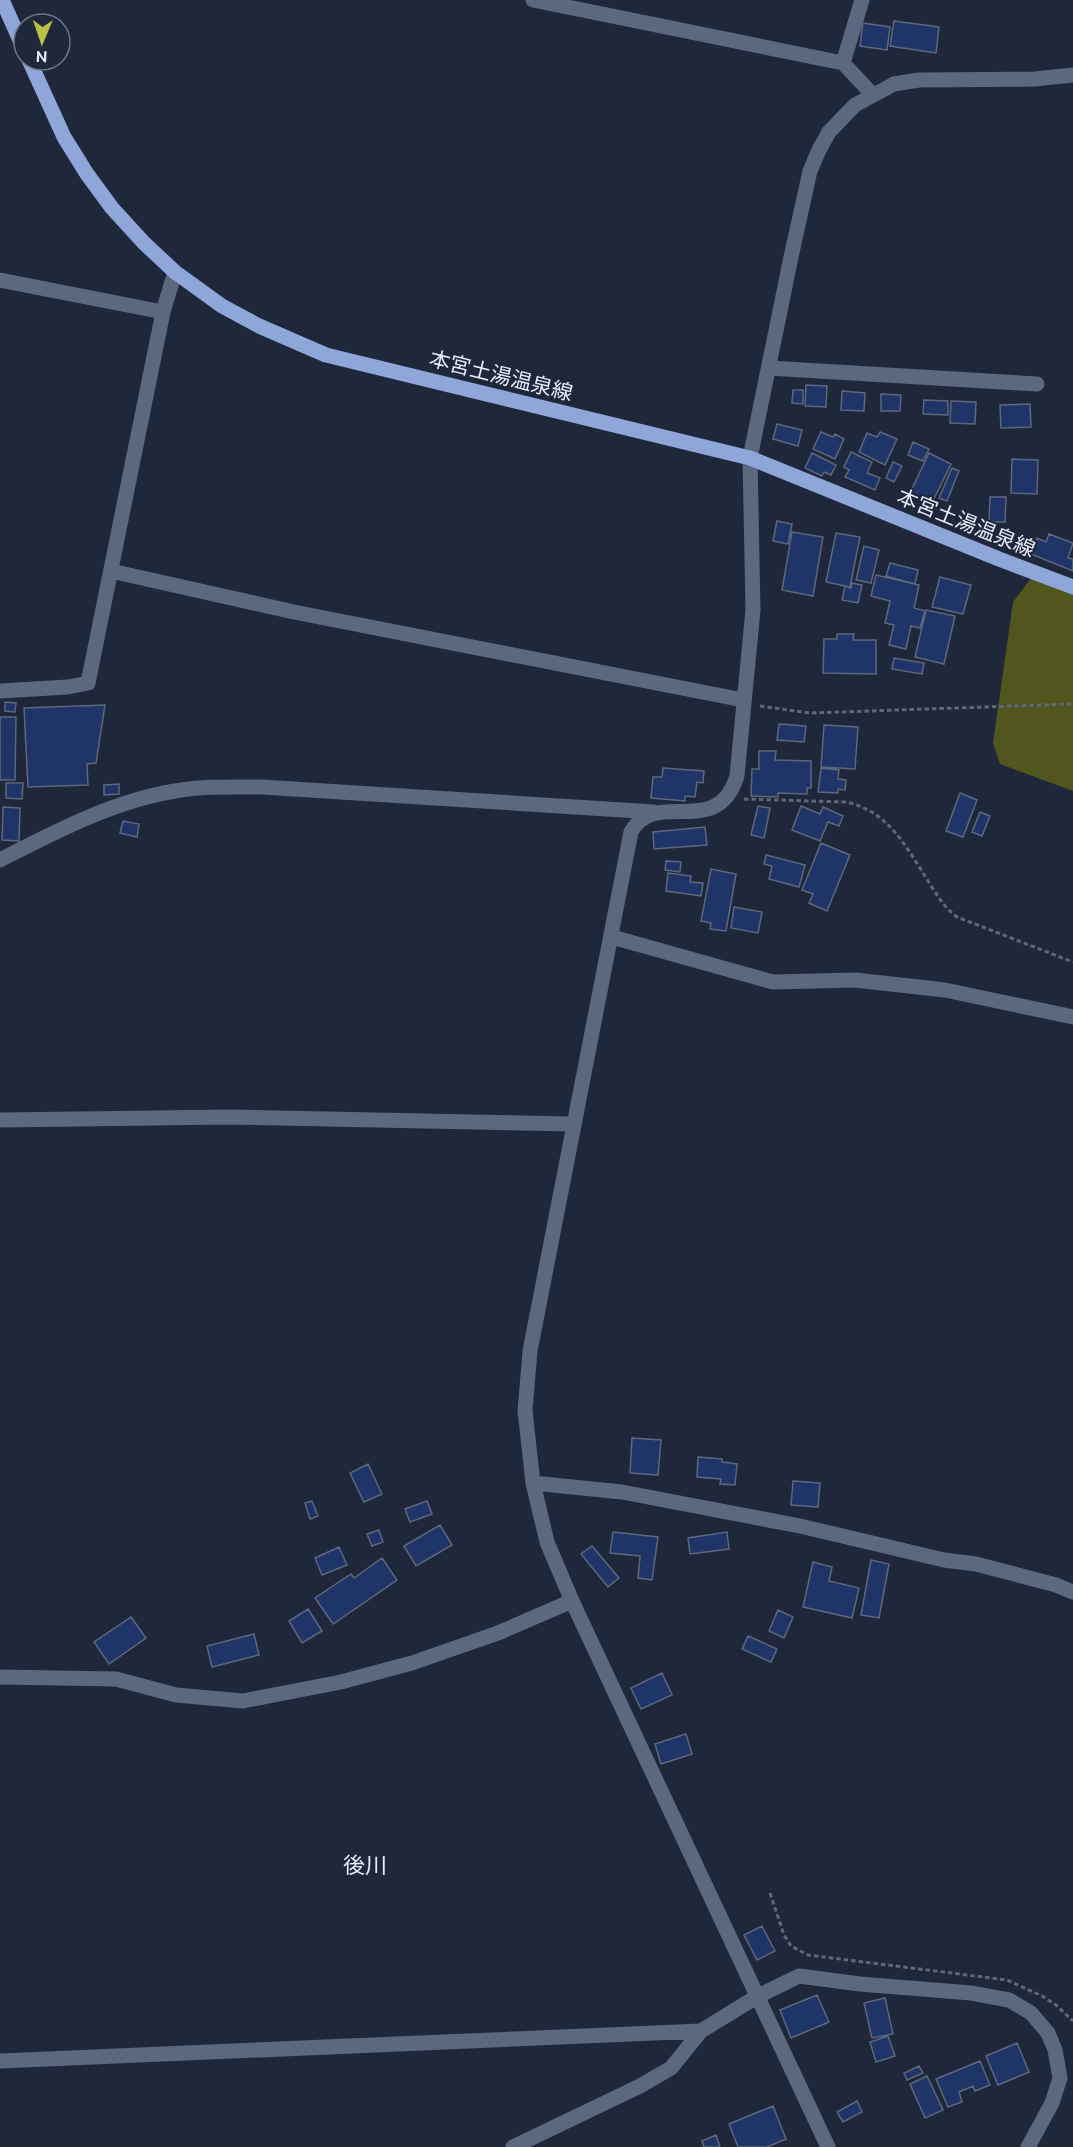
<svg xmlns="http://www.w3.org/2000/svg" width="1073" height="2147" viewBox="0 0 1073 2147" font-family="Ubuntu,'Noto Sans JP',sans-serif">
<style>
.green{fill:#51551e}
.building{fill:#203567;stroke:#5d677d;stroke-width:1.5}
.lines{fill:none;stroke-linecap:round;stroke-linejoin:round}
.path{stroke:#5f6778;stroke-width:3;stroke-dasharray:4.5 3;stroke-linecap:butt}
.minor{stroke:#5c6780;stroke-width:15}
.major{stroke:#8fa6d9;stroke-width:15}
.labels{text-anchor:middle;stroke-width:4.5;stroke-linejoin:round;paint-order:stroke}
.street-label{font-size:21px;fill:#e7edf9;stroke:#1f273a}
.neighbourhood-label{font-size:22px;fill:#e7edf9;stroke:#1f273a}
</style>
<rect width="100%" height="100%" fill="#1f273a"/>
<path class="green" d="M1034,574l39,7v210l-73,-27 -7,-21 20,-141z"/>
<path class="building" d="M894,21l45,6 -3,26 -46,-7z
M863,23l27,4 -3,23 -27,-4z
M806,385l21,1 -1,21 -21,-1z
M793,390h10v14l-11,-1z
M842,391l23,2 -1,18 -23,-1z
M881,394l20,1 -1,16h-19z
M924,400l24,1v14l-25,-1z
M951,401l25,1 -1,22 -25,-1z
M1030,404l1,23 -30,1 -1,-23z
M777,424l25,6 -4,16 -25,-7z
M821,432l12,5 2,-3 9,5 -9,20 -22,-10z
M880,432l17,7 -12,26 -26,-13 8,-19 10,4z
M913,442l16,7 -6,12 -15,-6z
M851,452l21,10 -5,11 13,5 -5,12 -30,-13 4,-7 -5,-3z
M812,453l24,12 -5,10 -7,-3 -2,4 -17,-8z
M929,453l22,11 -20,41 -22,-10z
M1012,459l26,1 -1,34 -26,-1z
M893,462l9,4 -8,16 -8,-4z
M952,468l7,3 -12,30 -8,-3z
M990,497h16l-1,25h-16z
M777,521l15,3 -4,20 -15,-3z
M792,532l31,5 -10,59 -31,-6z
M836,533l24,4 -10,50 -24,-5z
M1049,534l24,9 -5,15 5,1v12l-42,-17 6,-16 9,4z
M864,546l15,4 -8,33 -15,-3z
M890,563l28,7 -3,14 -29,-8z
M876,575l43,10 -5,23 11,3 -5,17 -9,-2 -5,23 -17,-4 5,-20 -9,-2 5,-22 -19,-5z
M940,577l31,8 -8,29 -31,-7z
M852,583l10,2 -4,18 -16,-3 3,-14 6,2z
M926,610l29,6 -11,48 -29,-7z
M837,634h17l-1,6h23v34l-53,-1 1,-34h13z
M894,658l30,5 -2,11 -30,-5z
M5,702l11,1 -1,9 -10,-1z
M105,705l-9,58 -9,1 1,21 -60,2 -4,-79z
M0,717h16l-1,63h-15z
M779,724l27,2 -2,16 -27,-2z
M824,725l34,2 -3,42 -34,-2z
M759,751h17l-1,9 36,1v27h-4v6l-29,-1v4l-27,-1 1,-27h7z
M663,768l41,3 -1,12 -6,-1 -2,15 -10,-1v5l-34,-3 2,-21h9z
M821,768l18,2 -1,9 8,1 -1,10 -7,-1v4l-20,-1z
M6,783h17l-1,16 -16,-1z
M119,784v10l-15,1v-10z
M960,793l17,7 -14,37 -17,-6z
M758,806l12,2 -6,30 -13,-3z
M801,806l19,8 3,-7 20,9 -4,10 -11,-4 -8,19 -28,-11z
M3,807l17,1 -1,33 -17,-1z
M980,812l10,4 -8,20 -10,-4z
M123,821l16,3 -2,13 -17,-4z
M705,827l2,18 -53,4 -1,-17z
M821,843l29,12 -23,56 -18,-8 4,-9 -11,-4z
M766,855l39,10 -6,22 -30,-8 3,-13 -8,-2z
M666,861l15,1 -1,10 -15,-2z
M711,869l25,5 -10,57 -16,-2 1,-6 -10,-2z
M668,873l23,3 -1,6 13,1 -2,13 -35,-5z
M734,907l28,5 -4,21 -27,-5z
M632,1438l29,2 -3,35 -28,-2z
M698,1457l24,2v3l15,2 -2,21 -15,-1 1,-5 -24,-2z
M368,1464l14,30 -18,8 -14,-29z
M793,1481l27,2 -2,24 -27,-2z
M312,1501l6,15 -8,3 -5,-16z
M427,1501l5,13 -22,8 -5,-13z
M440,1525l12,20 -36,21 -12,-20z
M379,1530l4,12 -11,4 -5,-12z
M613,1532l45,5 -6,43 -14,-2 2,-22 -30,-3z
M727,1532l2,17 -39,5 -2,-16z
M592,1546l27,32 -11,9 -27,-33z
M339,1547l8,18 -25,10 -7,-17z
M382,1558l15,22 -64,44 -18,-26 36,-24 3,4z
M871,1560l18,4 -10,54 -18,-3z
M813,1562l19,5 -3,14 30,7 -7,30 -49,-11z
M308,1609l14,22 -20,12 -13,-22z
M778,1610l15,7 -9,21 -15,-7z
M131,1617l15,21 -37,26 -15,-22z
M254,1634l5,21 -47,12 -5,-21z
M748,1636l29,13 -6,13 -29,-13z
M662,1673l10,22 -31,14 -10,-21z
M686,1734l6,20 -31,10 -6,-20z
M762,1926l13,25 -18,9 -13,-25z
M817,1995l12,27 -38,16 -11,-28z
M885,1998l8,36 -21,4 -8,-35z
M888,2036l7,20 -19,6 -6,-20z
M1017,2043l12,29 -31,13 -12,-29z
M980,2061l10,24 -15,6 -2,-5 -14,6 3,10 -14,5 -12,-28z
M919,2066l4,7 -16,7 -3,-7z
M927,2076l16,34 -18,8 -15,-34z
M857,2101l5,11 -19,10 -6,-10z
M773,2106l13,33 -19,8h-29l-9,-23z
M716,2135l4,12h-16l-2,-6z"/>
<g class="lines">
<path class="path" d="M760,706l50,7 263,-9
M744,799l101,3c44,8 63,48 85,82 8,13 15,24 27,33l116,45
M770,1893l14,42 7,11 17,9 199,25 35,16 14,9 17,16"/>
<path class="minor" d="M533,0l310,63 29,31
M843,63l19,-63
M0,280l163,32
M769,368l268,16
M111,571l183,41 449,88
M0,691l68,-4 20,-4 75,-371 12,-40
M0,860c55,-28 113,-59 175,-69 28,-5 58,-4 87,-4l392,25
M612,937l161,45 82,-2 90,10 128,27
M0,1120l230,-3 343,7
M533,1483l89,9 178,34 144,34 32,4 80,21 17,7
M0,1677l116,2 60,16 67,6 98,-19 71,-19 86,-30 74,-32
M0,2061l701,-30
M513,2147l127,-61 31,-18 30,-37 57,-35 41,-20 61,8 111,9 38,7 22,13 17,20 7,17 5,28 -8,25 -24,44
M828,2147l-256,-546 -25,-59 -14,-59 -8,-72 5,-60 101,-519c24,-45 86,9 106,-56l16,-166 -3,-152 41,-201 19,-86 9,-21 10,-18 26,-27 39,-21 25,-4 115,-1 39,-4"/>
<path class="major" d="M2,0l22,49
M29,60l35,77 23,37 25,34 32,35 31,29 47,34 37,20 67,29 424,103 249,101 74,28"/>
</g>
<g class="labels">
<g class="street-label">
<text transform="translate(501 376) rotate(14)" y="7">本宮土湯温泉線</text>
<text transform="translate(966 523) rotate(22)" y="7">本宮土湯温泉線</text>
</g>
<g class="neighbourhood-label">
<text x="365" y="1873">後川</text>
</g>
</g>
<g transform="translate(42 42) rotate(182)"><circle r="28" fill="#1f273a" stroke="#6f7686" stroke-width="1.5"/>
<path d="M0-4.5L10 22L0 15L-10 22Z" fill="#b9c046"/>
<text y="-9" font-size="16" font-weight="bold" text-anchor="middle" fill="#e7edf9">N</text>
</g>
</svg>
